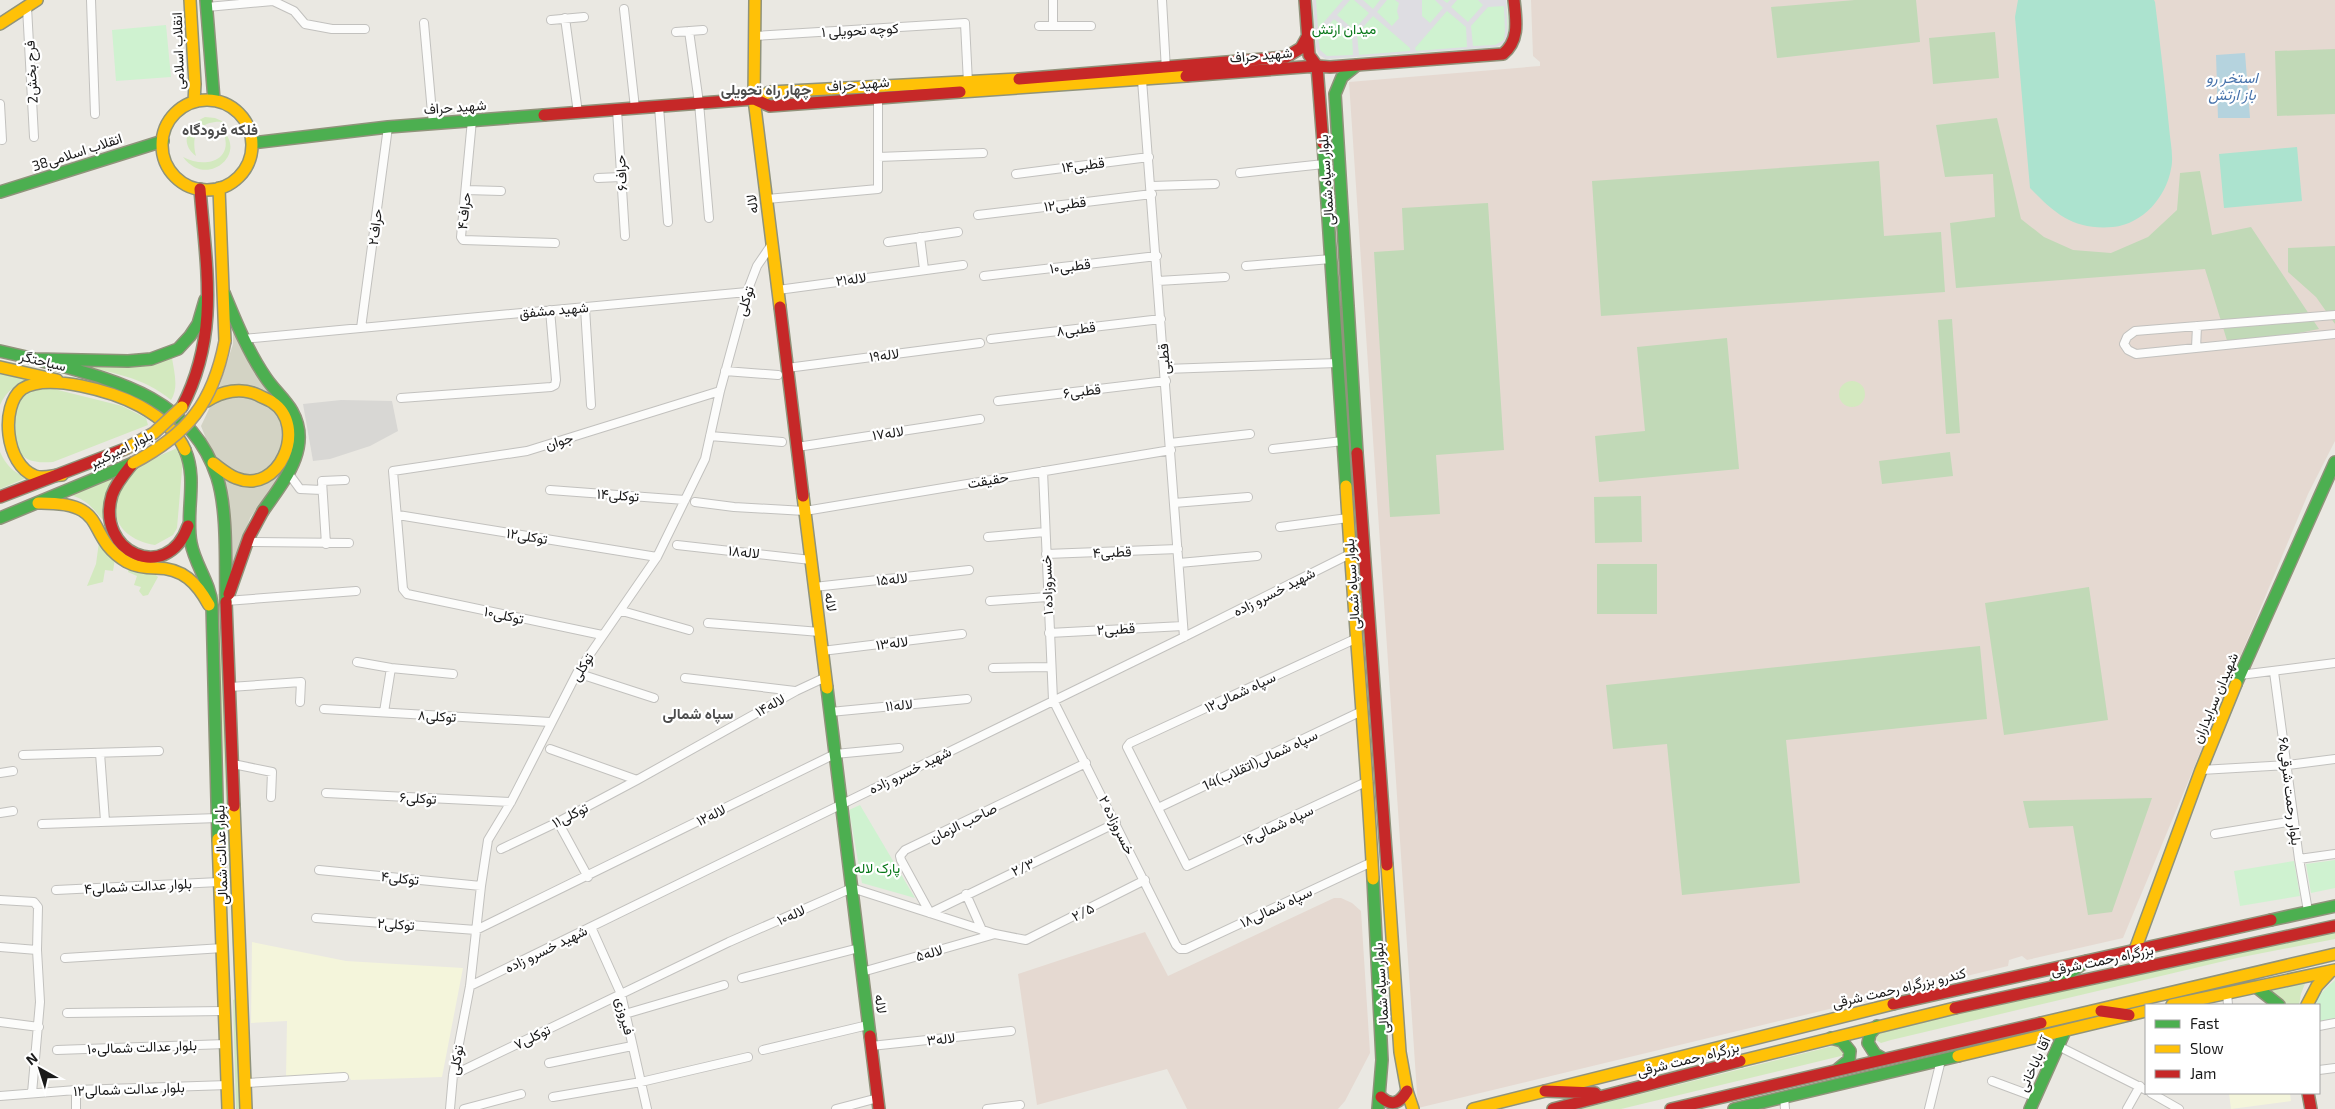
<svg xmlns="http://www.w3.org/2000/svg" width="2335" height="1109" viewBox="0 0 2335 1109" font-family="'Exo 2',Vazirmatn,sans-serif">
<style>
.education{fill:#f4f5db}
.military{fill:#e5d9d1}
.construction{fill:#d3d3c4}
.grass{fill:#d3e9bf}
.forest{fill:#c1d9b7}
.park{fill:#cff2d0}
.pitch{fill:#ace3cf}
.parking{fill:#d8d7d4}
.plaza{fill:#dedde2;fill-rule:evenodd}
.water{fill:#b5d3de}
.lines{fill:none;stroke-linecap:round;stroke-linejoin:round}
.street-casing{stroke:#c2c1be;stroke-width:10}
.fast-casing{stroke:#90937b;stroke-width:14}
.slow-casing{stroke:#90937b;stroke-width:14}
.jam-casing{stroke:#90937b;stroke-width:14}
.street{stroke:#fcfcfb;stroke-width:8}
.fast{stroke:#4caf50;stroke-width:11}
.slow{stroke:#ffc107;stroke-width:11}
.jam{stroke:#c62828;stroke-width:11}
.slow-bridge-casing{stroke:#9f9780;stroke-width:14;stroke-linecap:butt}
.slow-bridge{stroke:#ffc107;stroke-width:11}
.labels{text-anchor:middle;stroke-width:4.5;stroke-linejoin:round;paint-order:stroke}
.park-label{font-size:14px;fill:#087819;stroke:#fff}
.street-label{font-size:14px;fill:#1a1a1a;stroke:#fff}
.water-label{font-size:15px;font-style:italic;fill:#4672ab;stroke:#fff}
.neighbourhood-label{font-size:15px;font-weight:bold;fill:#4d4d4d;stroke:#fff}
</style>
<rect width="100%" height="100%" fill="#eae8e2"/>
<path class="education" d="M252,942l94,19 117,7 -21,109 -91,3 -4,-7 -61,5 1,-57 -36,2z
M2229,1093h61l1,8 -60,8z"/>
<path class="military" d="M1531,0h804v441l-27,53 -185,444 -96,22 -5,-4 -13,4 -1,6 -590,142 -69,-1026 191,-16v-4l-7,-6z
M1334,898h7l11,5 9,8 9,142 -25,48 -7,8h-151l-20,-40 -130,36 -19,-131 127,-42 23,44z"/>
<path class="construction" d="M233,325l55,87 1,51 -39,55 -19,56 -9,-95 -21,-53 17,-36 15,-46z"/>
<path class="grass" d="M205,117l10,1 9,4c-24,-2 -34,12 -28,34 -17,-13 -9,-31 9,-39z
M223,131c24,23 -16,58 -40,26 22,12 52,4 40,-26z
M172,358c2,13 7,30 -1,42 -29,-24 -60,-27 -96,-36h75z
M0,372l32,6c-14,5 -26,13 -32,27z
M1839 394a13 13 0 1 1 26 0a13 13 0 1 1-26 0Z
M46,387l76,19 24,12 2,7 -95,37c-36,3 -37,-13 -46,-43l17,-25z
M177,448l6,10 -6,70 -4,7 -18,10c-31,-5 -50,-27 -33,-57 2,-5 4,-10 8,-14 12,-12 32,-19 47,-26z
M0,452c6,13 12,19 26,26l-26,11z
M115,476c-12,17 -13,27 -9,48 -13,-16 -18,-24 -38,-30z
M99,542l16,17 -2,12 -8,-1 -2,12 -16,4 9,-22z
M129,568l26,6 3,3 -10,18 -5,1 -4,-5 2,-4 -7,-2 3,-9 -9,-4z
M220,593l17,378 -3,-1 -14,-294 -2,-82z
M2335,931v8l-98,19 -346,82 -10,3 -5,-3 1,-5 6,-3 160,-39z
M2306,981l-5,13 -2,11h-12l-19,-17z
M236,999l4,110h-4l-3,-109z
M1837,1045l8,10 -224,54h-40z"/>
<path class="forest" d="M1855,0h61l4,42 -143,16 -6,-51z
M1995,32l4,46 -66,6 -4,-46z
M2335,49v65l-58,2 -2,-65z
M1997,118l24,101 23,18 29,13 38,3 37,-16 29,-27 3,-37 20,-2 12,64 39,-8 68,102 -90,18 -24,-78 -249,19 -6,-65 45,-6 -2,-43 -48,3 -9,-52z
M1879,161l5,75 57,-4 4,60 -344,24 -9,-135z
M1488,203l16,247 -68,5 4,59 -50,3 -16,-265 30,-2 -2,-42z
M2335,246v78l-19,-27 -28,-25v-24z
M1952,319l8,114 -14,1 -8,-114z
M1727,338l12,131 -140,13 -4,-46 50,-5 -8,-84z
M1950,452l3,24 -71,8 -3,-23z
M1641,496l1,46 -47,1 -1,-46z
M1597,564h60v50h-60z
M2089,587l19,133 -104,15 -19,-132z
M1980,646l7,73 -201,21 14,143 -118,12 -15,-151 -54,5 -7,-64z
M2152,798l-40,114 -24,3 -15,-89 -44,2 -6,-27z"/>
<path class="park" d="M1313,0h193c1,15 9,43 -10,47l-170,12c-15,-6 -12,-44 -13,-59z
M166,25l5,52 -55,4 -4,-51z
M860,805l55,93 -53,-15 -13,-73z
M2335,860v28l-24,5 -5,-29z
M2294,861l6,35 -60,10 -6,-35z
M2335,980v40l-16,2v-17h-3c2,-11 11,-18 19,-25z"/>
<path class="pitch" d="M2018,0h136l1,2c5,42 10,83 14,125 1,13 5,30 2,42 -5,28 -28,55 -58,58 -39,3 -57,-12 -83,-39l-15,-171z
M2297,147l5,54 -78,7 -5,-54z"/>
<path class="parking" d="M341,400l51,1 6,30 -28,15 -40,13 -17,2 -10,-57z"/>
<path class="plaza" d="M1313,0h3l2,29 25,-29h7l-13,15 17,15 15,-17 -15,-13h9l10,9 7,-9h7l-10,12 15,14 7,-8 -2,-7 2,-8 -4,-3h27v16l8,7 13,-15 -8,-8h8l4,3 3,-3h7l-6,7 17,15 15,-17 -5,-5h28l2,37 -5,7 -7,3 -170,12 -7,-4 -3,-8zM1504,6l1,27 -1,7 -9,5 -22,1 -2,-20 17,-19zM1447,11l19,16 1,20 -51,4 -1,-3zM1373,16l37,32v3l-51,4 -2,-21zM1334,19l18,16 1,20 -26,1 -7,-6 -2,-13z"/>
<path class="water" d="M2245,53l5,65h-32l-2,-63z"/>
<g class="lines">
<defs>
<path id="street" d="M91,0l4,114
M1162,0l4,70
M27,7l7,130
M207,7l66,-6 21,10 11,13 27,5h33
M624,9l11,99
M565,18l13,95
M551,20l33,-3
M424,23l9,101
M1039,26h52
M1053,26v-26
M689,31l10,72 10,115
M676,32l27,-2
M755,36l210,-13 3,60
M1142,80l42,557
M0,104l2,36
M659,107l9,115
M617,110l8,126
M472,120l-11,117 2,3 92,3
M878,157l105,-4
M1240,173l84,-9
M1016,174l133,-17
M598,178l23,-1
M1152,186l63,-2
M466,190l35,1
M767,199l111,-10v-91
M978,215l174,-21
M920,237l4,32
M888,242l70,-10
M1246,266l85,-7
M984,276l173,-20
M1158,281l67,-4
M778,290l185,-25
M585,308l6,97
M2335,315l-200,16 -8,6 -3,7 4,6 8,4 199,-20
M361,328l27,-201
M243,339l504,-47
M991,339l170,-20
M2196,348l1,-22
M787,368l193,-25
M1165,369l173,-6
M725,371l53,4
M401,398l150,-11 4,-2 1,-5 -6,-70
M998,401l168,-20
M710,436l72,6
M1170,443l80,-9
M797,447l183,-28
M1273,449l70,-8
M1043,471l10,229 123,245 4,4h6l186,-87
M289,474l11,15 22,1
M550,490l135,10
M695,502l39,5 71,4 366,-61
M1174,503l74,-6
M398,515l259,42
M1280,527l68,-9
M988,537l57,-5
M248,542l101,1
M326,544l-4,-63 23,-1
M677,545l134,15
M1046,554l132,-5
M1179,563l78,-7
M814,587l155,-17
M226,601l130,-10
M990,601l57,-4
M622,611l67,19
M708,623l112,9
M1049,633l134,-7
M602,635l-195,-41 -4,-5 -10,-118 134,-20 193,-60
M1355,639l-225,104 -3,4 60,119 181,-85
M822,651l140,-17
M357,662l34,6 62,6
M993,668l57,-1
M2274,672l25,187 9,52
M577,673l77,25
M2240,675l95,-12
M685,678l110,13
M230,687l71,-5 -1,20
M324,709l226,13
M384,712l7,-44
M830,712l137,-13
M550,749l87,31
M100,753l5,68
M23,755l136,-4
M233,764l39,8 -1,25
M2201,770l87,-5 47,-6
M0,773l13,-2
M326,793l185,9
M1158,808l204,-97
M0,813l13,-2
M558,822l30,55
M42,824l176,-6
M2215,834l79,-13
M501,849l57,-27 79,-42 159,-89 30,-14
M2299,859l36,-5
M319,870l162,16
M56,890l163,-8
M966,894l16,36
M0,900l34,2 4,5 -1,43 3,52 -8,91
M930,913l-29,-53 -1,-4 5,-6 181,-87
M930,913l186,-90
M316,918l160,12 359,-176 64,-6
M591,927l30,67 26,115
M0,947l37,3
M65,958l158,-10
M862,972l133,-38
M742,978l117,-30
M470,986l714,-349 166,-83
M2227,993l1,12
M67,1013l158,-2
M625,1014l99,-29
M0,1022l39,5
M2319,1026l16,-3
M871,1046l140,-15
M2058,1046l88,44
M57,1050l169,-6
M763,1050l105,-25
M549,1063l83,-17
M2319,1070l16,-2
M453,1075l276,-133 123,-54 143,46 31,6 119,-60
M1992,1081l43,16
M246,1083l98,-6
M2151,1093l28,16
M0,1096l76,-6 152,-5
M553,1097l88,-15 107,-25
M1784,1097l1,12
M76,1109v-19
M450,1109l3,-34 17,-89 11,-100 7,-46 23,-38 66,-129 80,-116 48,-98 15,-68 27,-99 10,-26 15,-22
M464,1109l57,-15
M836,1109l42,-11
M987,1109l33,-4
M1929,1109l12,-49
M2127,1109l13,-23"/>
<path id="fast" d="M206,0l8,100
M1357,65l-15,12 -7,17 22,359
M252,143l136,-16 156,-12
M1323,143l23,343
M0,192l163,-51
M224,293c12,29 24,59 42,85 8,12 19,21 26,33 21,37 -9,71 -29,100
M0,351l35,8 93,2 23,-2 27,-10 12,-13 8,-12 7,-24
M35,359c74,20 155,35 182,118 11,34 8,88 9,125
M185,450c13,30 0,62 6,93 4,22 19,39 21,62l6,234
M0,518l133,-55
M2236,684l99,-222
M827,688l43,348
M1373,879l9,181 -4,49
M2271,920l64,-14
M2056,982l31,-21
M2256,987l23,18
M1877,1026l-7,8 -2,9 7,11 9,5
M1831,1038l11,3 8,10 -1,9 -11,9
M1734,1109l224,-53
M2030,1109l35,-78"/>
<path id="slow" d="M190,0l5,84 -1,18
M755,0l-1,99 26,208
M0,24l37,-24
M960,92l226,-16
M754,99l16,-7 249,-13
M162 145a45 45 0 1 1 90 0a45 45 0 1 1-90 0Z
M219,188l6,153
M0,367l57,13
M207,401c15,-10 34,-14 51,-6 5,3 10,4 14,7 37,24 7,94 -36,76 -8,-3 -16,-10 -23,-15
M62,475c-8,0 -19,4 -27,1 -30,-11 -35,-70 -13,-87 26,-17 92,3 118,17 18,10 37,25 45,44
M1346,486c8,131 20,262 27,393
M803,496l24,192
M38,503c75,-1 44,32 89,59 9,5 19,6 29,6 27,0 41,15 53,37
M234,806l12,303
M218,839l10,270
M1387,865l13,187 7,39 6,18
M2135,950l66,-180 35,-86
M2172,1005l163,-35
M2307,1005l10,-19 14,-15
M2041,1023l294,-69
M1958,1056l188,-45
M1740,1061l215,-53
M1473,1109l420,-105"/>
<path id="jam" d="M1305,0l4,55 8,11 13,1 173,-13c17,-14 13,-34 11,-54
M1186,76l131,-10 6,77
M1019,79l267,-22 15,-9 6,-11
M544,115l210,-16 16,7 190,-14
M780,307l23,189
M182,407c38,-73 24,-140 18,-218
M1357,453l30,412
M133,463c-8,10 -17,20 -21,32 -17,57 55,90 76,31
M0,497l125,-48
M229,594l20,-57 14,-26
M226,602l8,204
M1893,1004l378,-84
M1955,1008l380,-82
M2101,1011l28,4
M870,1036l9,73
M1545,1091l50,2
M2308,1093l3,16
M1381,1097c11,10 19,6 26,-6
M1553,1109l187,-48
M1671,1109l370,-86"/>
</defs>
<use href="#street" class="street-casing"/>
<use href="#fast" class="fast-casing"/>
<use href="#slow" class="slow-casing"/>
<use href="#jam" class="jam-casing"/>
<use href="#street" class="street"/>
<use href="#fast" class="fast"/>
<use href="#slow" class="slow"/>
<use href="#jam" class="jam"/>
<defs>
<path id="slow-bridge" d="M125,449l29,-16 28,-26
M133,463c55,-29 80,-60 92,-122"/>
</defs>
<use href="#slow-bridge" class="slow-bridge-casing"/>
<use href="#slow-bridge" class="slow-bridge"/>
</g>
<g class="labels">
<g class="park-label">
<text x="1344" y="34">میدان ارتش</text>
<text x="877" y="873">پارک لاله</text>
</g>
<g class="street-label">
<text transform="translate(860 30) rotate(-3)" y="5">کوچه تحویلی ۱</text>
<text transform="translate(178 51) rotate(-92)" y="5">انقلاب اسلامی</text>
<text transform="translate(1261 55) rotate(-5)" y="5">شهید حراف</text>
<text transform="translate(31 72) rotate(-93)" y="5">2فرح بخش</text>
<text transform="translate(858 84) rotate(-4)" y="5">شهید حراف</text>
<text transform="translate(455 107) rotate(-4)" y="5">شهید حراف</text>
<text transform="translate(77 152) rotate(-18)" y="5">38انقلاب اسلامی</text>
<text transform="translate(1083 165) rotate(-7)" y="5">قطبی۱۴</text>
<text transform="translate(621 173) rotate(-94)" y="5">حراف۶</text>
<text transform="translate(1326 180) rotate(-94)" y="5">بلوار سپاه شمالی</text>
<text transform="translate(752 204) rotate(-97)" y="5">لاله</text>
<text transform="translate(1065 204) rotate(-7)" y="5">قطبی۱۲</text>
<text transform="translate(464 211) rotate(-84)" y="5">حراف۴</text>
<text transform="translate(375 227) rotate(-83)" y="5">حراف۲</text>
<text transform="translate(1070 266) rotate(-7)" y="5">قطبی۱۰</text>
<text transform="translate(851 279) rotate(-8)" y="5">لاله۲۱</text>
<text transform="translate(745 301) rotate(-73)" y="5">توکلی</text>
<text transform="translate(554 310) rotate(-5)" y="5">شهید مشفق</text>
<text transform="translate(1076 329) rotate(-7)" y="5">قطبی۸</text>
<text transform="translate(884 355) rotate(-7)" y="5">لاله۱۹</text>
<text transform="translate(1164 359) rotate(-94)" y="5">قطبی</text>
<text transform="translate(43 361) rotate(14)" y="5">سیاحتگر</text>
<text transform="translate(1082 391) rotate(-7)" y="5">قطبی۶</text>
<text transform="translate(888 433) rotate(-8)" y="5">لاله۱۷</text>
<text transform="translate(559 441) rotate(-17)" y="5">جوان</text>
<text transform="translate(121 449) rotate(-26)" y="5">بلوار امیرکبیر</text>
<text transform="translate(988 480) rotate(-10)" y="5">حقیقت</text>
<text transform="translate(618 495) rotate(4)" y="5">توکلی۱۴</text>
<text transform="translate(527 536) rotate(9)" y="5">توکلی۱۲</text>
<text transform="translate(744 552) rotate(6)" y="5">لاله۱۸</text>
<text transform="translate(1112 552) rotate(-2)" y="5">قطبی۴</text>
<text transform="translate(892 579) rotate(-6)" y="5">لاله۱۵</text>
<text transform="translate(1352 584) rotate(-94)" y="5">بلوار سپاه شمالی</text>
<text transform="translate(1047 585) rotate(-92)" y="5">خسروزاده ۱</text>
<text transform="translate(1274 592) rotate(-27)" y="5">شهید خسرو زاده</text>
<text transform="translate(831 602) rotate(83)" y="5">لاله</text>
<text transform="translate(504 615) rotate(12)" y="5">۱۰توکلی</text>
<text transform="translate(1116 629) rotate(-3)" y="5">قطبی۲</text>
<text transform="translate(892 643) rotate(-7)" y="5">لاله۱۳</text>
<text transform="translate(582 667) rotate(-58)" y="5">توکلی</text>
<text transform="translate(1240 692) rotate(-25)" y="5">سپاه شمالی۱۲</text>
<text transform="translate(2215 698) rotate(-67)" y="5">شهیدان سرایداران</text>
<text transform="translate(770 705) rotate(-29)" y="5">لاله۱۴</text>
<text transform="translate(899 705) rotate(-5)" y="5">لاله۱۱</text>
<text transform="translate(437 716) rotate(3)" y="5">توکلی۸</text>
<text transform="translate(1260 760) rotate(-25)" y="5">14سپاه شمالی(اتقلاب)</text>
<text transform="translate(910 770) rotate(-26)" y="5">شهید خسرو زاده</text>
<text transform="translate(2290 791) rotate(83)" y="5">بلوار رحمت شرقی۶۵</text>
<text transform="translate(418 798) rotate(3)" y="5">توکلی۶</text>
<text transform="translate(570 815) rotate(-27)" y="5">توکلی۱۱</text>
<text transform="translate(711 815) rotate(-26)" y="5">لاله۱۲</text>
<text transform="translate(963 823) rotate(-26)" y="5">صاحب الزمان</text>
<text transform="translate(1117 825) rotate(64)" y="5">خسروزاده ۲</text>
<text transform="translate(1278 825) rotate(-25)" y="5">سپاه شمالی۱۶</text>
<text transform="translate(221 855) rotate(-92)" y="5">بلوار عدالت شمالی</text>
<text transform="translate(1023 867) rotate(-25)" y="5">۲/۳</text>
<text transform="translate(400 878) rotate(6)" y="5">توکلی۴</text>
<text transform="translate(138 886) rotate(-3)" y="5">بلوار عدالت شمالی۴</text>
<text transform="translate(1276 907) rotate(-25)" y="5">سپاه شمالی۱۸</text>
<text transform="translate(1083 912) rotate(-27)" y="5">۲/۵</text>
<text transform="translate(791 915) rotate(-24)" y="5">لاله۱۰</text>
<text transform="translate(396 924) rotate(4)" y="5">توکلی۲</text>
<text transform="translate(546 949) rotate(-26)" y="5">شهید خسرو زاده</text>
<text transform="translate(929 953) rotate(-16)" y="5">لاله۵</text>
<text transform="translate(2102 960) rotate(-12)" y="5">بزرگراه رحمت شرقی</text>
<text transform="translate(1381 988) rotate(-94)" y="5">بلوار سپاه شمالی</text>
<text transform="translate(1899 988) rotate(-13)" y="5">کندرو بزرگراه رحمت شرقی</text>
<text transform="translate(881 1004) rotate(83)" y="5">لاله</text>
<text transform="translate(625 1016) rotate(76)" y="5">فیروزی</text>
<text transform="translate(532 1037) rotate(-26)" y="5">۷توکلی</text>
<text transform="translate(941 1039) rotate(-6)" y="5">۳لاله</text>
<text transform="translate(142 1047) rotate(-2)" y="5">بلوار عدالت شمالی۱۰</text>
<text transform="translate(1688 1059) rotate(-14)" y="5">بزرگراه رحمت شرقی</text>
<text transform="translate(456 1060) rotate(-80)" y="5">توکلی</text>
<text transform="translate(2034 1064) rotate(-65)" y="5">آقا باباخانی</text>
<text transform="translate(129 1089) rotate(-2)" y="5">بلوار عدالت شمالی۱۲</text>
</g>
<g class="water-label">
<text x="2232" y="83">استخر رو<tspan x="2232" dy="17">باز ارتش</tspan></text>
</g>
<g class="neighbourhood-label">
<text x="766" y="95">چهار راه تحویلی</text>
<text x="220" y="135">فلکه فرودگاه</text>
<text x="698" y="719">سپاه شمالی</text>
</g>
</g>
<rect x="2145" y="1004" width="175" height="90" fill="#ffffff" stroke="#a3a3a3"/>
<rect x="2155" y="1020" width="25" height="8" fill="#4caf50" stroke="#a3a3a3"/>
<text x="2190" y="1029" font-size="15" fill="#1a1a1a">Fast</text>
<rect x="2155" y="1045" width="25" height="8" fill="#ffc107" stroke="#a3a3a3"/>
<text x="2190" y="1054" font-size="15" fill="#1a1a1a">Slow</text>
<rect x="2155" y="1070" width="25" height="8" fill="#c62828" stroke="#a3a3a3"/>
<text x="2190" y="1079" font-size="15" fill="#1a1a1a">Jam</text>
<g transform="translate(40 1069) rotate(321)" stroke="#ffffff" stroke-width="4" paint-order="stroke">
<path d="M0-4L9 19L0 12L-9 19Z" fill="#1a1a1a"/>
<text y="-8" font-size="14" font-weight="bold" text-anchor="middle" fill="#1a1a1a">N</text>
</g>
</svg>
